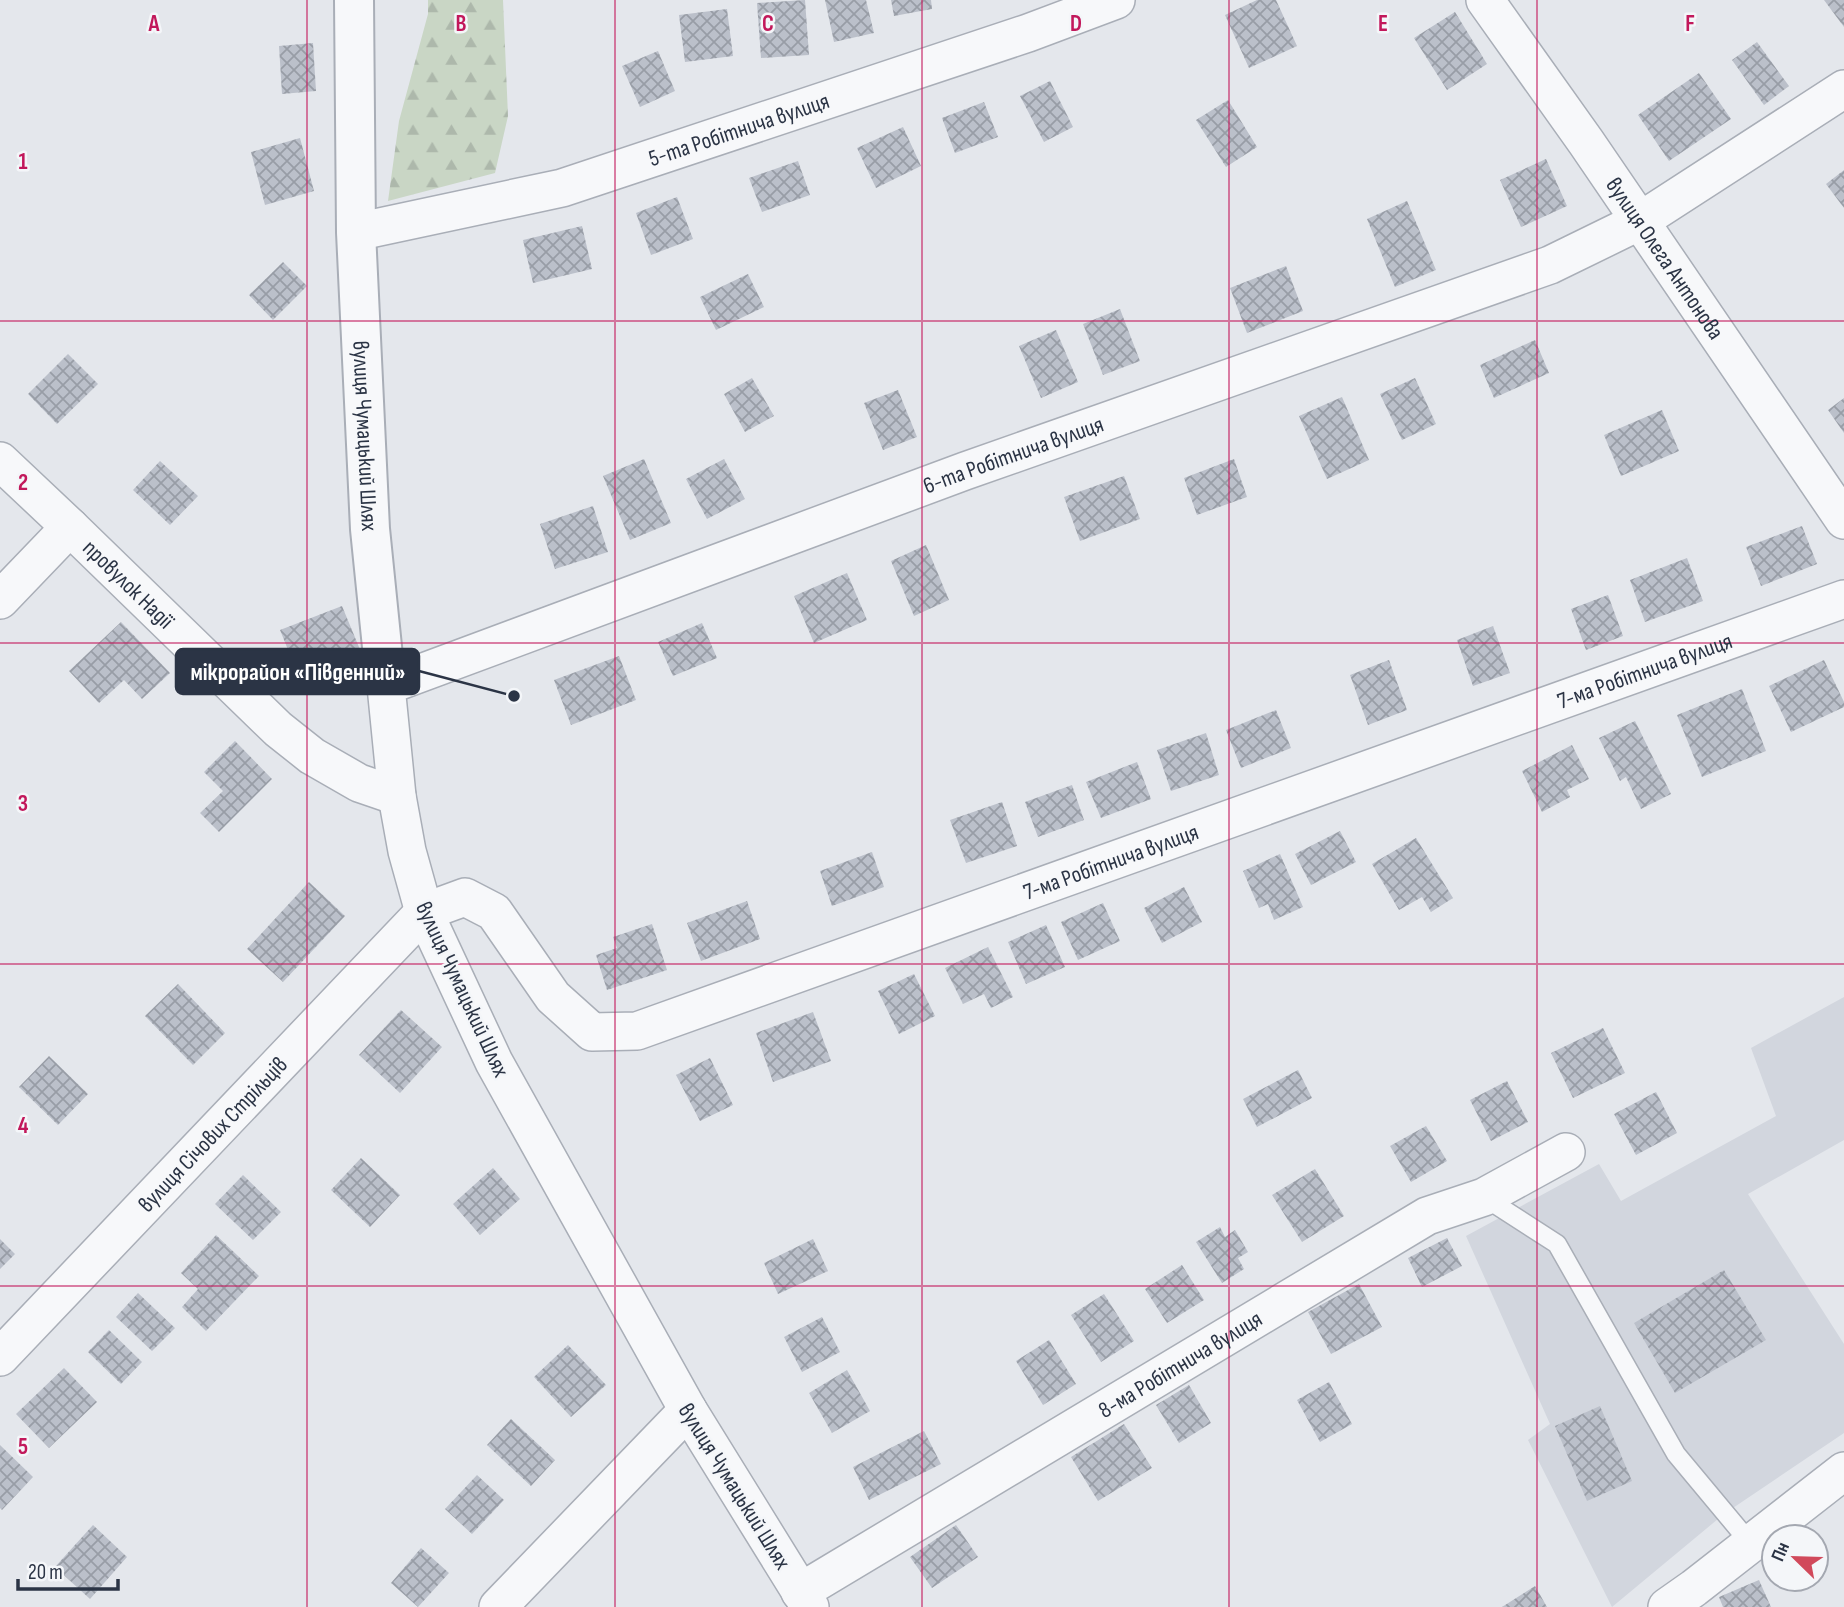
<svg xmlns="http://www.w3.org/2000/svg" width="1844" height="1607" viewBox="0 0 1844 1607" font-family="'Sofia Sans Condensed',sans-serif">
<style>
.built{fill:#d2d6de}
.forest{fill:url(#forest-firs)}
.building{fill:url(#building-cross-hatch)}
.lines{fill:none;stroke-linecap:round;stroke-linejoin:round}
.service-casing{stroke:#a9aeb7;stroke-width:21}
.minor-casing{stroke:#a9aeb7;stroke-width:40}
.tertiary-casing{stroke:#a9aeb7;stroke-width:42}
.service{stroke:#f7f8fa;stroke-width:18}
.minor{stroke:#f7f8fa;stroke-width:37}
.tertiary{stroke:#f7f8fa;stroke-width:38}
.grid{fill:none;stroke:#c2185b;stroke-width:2;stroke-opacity:0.55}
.labels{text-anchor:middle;stroke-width:5;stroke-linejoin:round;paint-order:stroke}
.street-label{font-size:23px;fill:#2b3445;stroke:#f4f6f9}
.grid-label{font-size:23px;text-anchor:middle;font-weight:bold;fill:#c2185b;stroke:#f4f6f9;stroke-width:5;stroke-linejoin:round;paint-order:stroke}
.leader{fill:none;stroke:#2b3445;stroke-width:2.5}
.callout-dot{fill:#2b3445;stroke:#f4f6f9;stroke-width:2.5}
.callout{fill:#2b3445;stroke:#2b3445;stroke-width:2.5}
.callout-label{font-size:24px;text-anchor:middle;font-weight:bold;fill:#fff}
</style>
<defs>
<pattern id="forest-firs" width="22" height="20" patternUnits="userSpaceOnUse" patternTransform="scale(1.75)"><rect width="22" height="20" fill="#c9d6c5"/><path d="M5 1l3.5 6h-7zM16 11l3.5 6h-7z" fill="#adb8ab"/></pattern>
<pattern id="building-cross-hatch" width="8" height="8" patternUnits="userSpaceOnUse" patternTransform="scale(1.75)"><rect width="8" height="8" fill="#bbc0ca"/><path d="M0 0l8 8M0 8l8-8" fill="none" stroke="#989da6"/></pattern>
</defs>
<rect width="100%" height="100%" fill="#e4e7ec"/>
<path class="built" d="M1844,997v143l-96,54 96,150v89l-120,81 -112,93 -84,-167 22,-16 -84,-188 133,-72 22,37 155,-85 -25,-68z"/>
<path class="forest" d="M428,0h75l5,116 -13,57 -107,28 11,-80 29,-107z"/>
<path class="building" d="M805,0l4,55 -48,3 -4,-55z
M825,0h41l8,33 -40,9z
M891,0h40l1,9 -38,7z
M1257,0h19l21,46 -48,22 -24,-53z
M1824,0h20v27z
M727,9l6,47 -48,6 -6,-47z
M1455,12l32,52 -40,26 -33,-52z
M1757,42l32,44 -25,19 -32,-45z
M313,43l3,48 -34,3 -3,-48z
M658,51l17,40 -35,16 -18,-41z
M1699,73l32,46 -62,42 -31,-46z
M1050,81l23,46 -29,15 -24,-46z
M1228,100l29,47 -31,20 -30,-47z
M984,102l14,35 -43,16 -13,-35z
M903,127l18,39 -45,22 -19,-40z
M300,138l14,53 -49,14 -14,-53z
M1546,159l21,47 -46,21 -21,-47z
M798,161l12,34 -48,17 -13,-34z
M1844,170v38l-18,-24z
M677,197l16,42 -42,16 -15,-42z
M1407,201l29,69 -41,17 -28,-68z
M582,226l10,43 -59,14 -10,-43z
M283,262l24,24 -34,34 -24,-25z
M1286,266l17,45 -56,22 -17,-45z
M748,274l16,33 -48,23 -16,-33z
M1120,309l20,52 -37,14 -20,-51z
M1056,330l22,52 -37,16 -22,-52z
M1535,340l14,33 -55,25 -14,-33z
M68,354l30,30 -41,40 -29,-30z
M752,378l22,38 -29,16 -21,-38z
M1415,378l21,46 -34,16 -22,-46z
M898,390l19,47 -34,13 -19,-47z
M1342,397l27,63 -42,19 -28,-63z
M1844,398v35l-16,-23z
M1662,410l17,41 -58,25 -17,-41z
M644,459l27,64 -41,17 -27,-64z
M724,459l21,40 -38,20 -21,-40z
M1234,459l13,38 -50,18 -13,-37z
M160,461l38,35 -28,29 -37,-35z
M1124,476l16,43 -60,22 -16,-44z
M593,506l15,46 -53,17 -15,-45z
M1802,526l15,38 -56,22 -15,-39z
M926,545l23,55 -35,16 -23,-55z
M1687,558l16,43 -58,21 -15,-42z
M847,573l20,47 -53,23 -20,-47z
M1608,595l15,41 -37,14 -15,-41z
M342,606l19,46 -62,25 -19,-47z
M121,622l49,51 -28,26 -18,-19 -25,23 -30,-32z
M702,623l15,35 -44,18 -15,-34z
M1493,626l17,47 -37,13 -16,-46z
M619,656l17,44 -65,25 -17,-45z
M1389,660l18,50 -39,15 -18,-50z
M1824,660l20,42v5l-53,25 -22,-46z
M1742,689l24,62 -64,26 -25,-62z
M1276,710l15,38 -50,20 -15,-38z
M1635,721l36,73 -30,15 -15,-32 -6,4 -21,-43z
M1206,733l13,42 -48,16 -14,-41z
M235,741l37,38 -53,53 -19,-19 23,-22 -19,-19z
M1572,745l17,34 -22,11 3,7 -28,15 -20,-41z
M1137,762l14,37 -50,19 -15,-36z
M1072,785l12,35 -46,17 -13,-35z
M1002,802l15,44 -51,17 -16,-43z
M1340,831l16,31 -45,23 -16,-31z
M1416,838l37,60 -22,14 -9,-15 -23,13 -27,-46z
M872,852l12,35 -52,19 -12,-35z
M1280,854l23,53 -29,13 -6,-16 -9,4 -16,-37z
M309,882l36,34 -62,66 -36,-33z
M1184,887l18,35 -40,21 -18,-35z
M747,901l13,38 -59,22 -14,-38z
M1103,903l17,38 -42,19 -17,-38z
M652,924l15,46 -60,20 -11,-35 21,-7 -4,-11z
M1046,925l19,42 -39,17 -18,-42z
M988,947l25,50 -22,11 -7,-14 -21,10 -18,-36z
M914,974l21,42 -36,18 -21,-43z
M178,984l47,49 -32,32 -48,-49z
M401,1010l41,37 -42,46 -41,-38z
M813,1012l18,49 -58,21 -17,-49z
M1603,1028l22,45 -52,25 -22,-45z
M49,1056l39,38 -30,31 -39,-38z
M710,1058l23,47 -33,16 -24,-46z
M1298,1070l14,28 -55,29 -14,-28z
M1507,1081l21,41 -37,19 -21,-41z
M1656,1092l21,41 -41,22 -22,-41z
M1426,1126l21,35 -36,21 -21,-36z
M361,1158l39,37 -30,32 -39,-37z
M493,1168l27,31 -40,36 -27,-31z
M1315,1169l29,47 -42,26 -30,-47z
M243,1175l38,37 -28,28 -38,-36z
M1220,1227l5,10 10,-7 13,22 -10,6 6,11 -22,14 -26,-41z
M216,1235l43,41 -53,55 -24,-24 16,-18 -17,-16z
M1447,1238l15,28 -40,21 -14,-29z
M0,1239l15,15 -15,15z
M813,1239l15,32 -50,23 -14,-31z
M1182,1265l22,35 -37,23 -22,-34z
M1724,1270l42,70 -91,53 -41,-70z
M1359,1284l23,43 -51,27 -23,-42z
M138,1293l37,35 -23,23 -36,-34z
M1104,1294l30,47 -33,21 -30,-47z
M822,1317l18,35 -38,20 -18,-35z
M109,1330l33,32 -21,22 -33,-32z
M1049,1340l27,44 -33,21 -27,-44z
M568,1345l38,40 -35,32 -37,-40z
M64,1368l33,34 -48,46 -33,-34z
M847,1370l23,41 -38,22 -23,-40z
M1329,1382l23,42 -32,18 -23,-42z
M1189,1385l22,38 -32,20 -23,-38z
M1600,1406l32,75 -45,20 -32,-75z
M511,1419l44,41 -24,26 -44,-41z
M1124,1424l28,44 -54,33 -27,-44z
M924,1431l17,33 -72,36 -16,-33z
M0,1445l33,32 -31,33 -2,-2z
M477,1475l27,25 -32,34 -27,-25z
M93,1525l34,32 -37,42 -35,-32z
M956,1525l22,32 -46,31 -22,-31z
M421,1548l28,25 -31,34 -27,-24z
M1759,1580l12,27h-48l-4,-10z
M1535,1586l12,21h-45z"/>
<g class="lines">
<defs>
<path id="service" d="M1484,1197l73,47 119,210 75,90"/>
<g id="minor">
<path id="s1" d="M1485,0l101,142 258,378"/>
<path id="s2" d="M356,232l206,-44 466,-155 88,-33"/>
<path id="s3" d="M0,461l70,66 208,202 34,27 47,27 38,13"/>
<path d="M0,600l70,-73"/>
<path id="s4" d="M0,1357l424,-445 41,-15 29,15 59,85 39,35 45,-1 1207,-432"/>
<path id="s5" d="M800,1592l627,-376 57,-19 82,-45"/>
<path d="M498,1607l190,-197"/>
<path id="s6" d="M810,1607l-122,-197 -194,-348 -70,-150 -17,-61 -10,-55 -11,-110 579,-215 585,-206 90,-44 204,-132"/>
<path d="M1667,1607l27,-19 150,-117"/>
</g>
<g id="tertiary">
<path id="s7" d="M354,0l2,232 14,297 16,157"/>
</g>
</defs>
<use href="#service" class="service-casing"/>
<use href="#minor" class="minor-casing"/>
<use href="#tertiary" class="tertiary-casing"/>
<use href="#service" class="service"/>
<use href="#minor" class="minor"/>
<use href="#tertiary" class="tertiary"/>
</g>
<path class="grid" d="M307,0v1607M615,0v1607M922,0v1607M1229,0v1607M1537,0v1607M0,321h1844M0,643h1844M0,964h1844M0,1286h1844"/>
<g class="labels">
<g class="street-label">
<text dy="8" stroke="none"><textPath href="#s2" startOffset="397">5-та Робітнича вулиця</textPath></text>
<text dy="8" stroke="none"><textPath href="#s1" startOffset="315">вулиця Олега Антонова</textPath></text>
<text dy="8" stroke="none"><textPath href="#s7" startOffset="436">вулиця Чумацький Шлях</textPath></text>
<text dy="8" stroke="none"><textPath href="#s6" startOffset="1694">6-та Робітнича вулиця</textPath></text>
<text dy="8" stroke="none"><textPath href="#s3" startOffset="178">провулок Надії</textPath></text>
<text dy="8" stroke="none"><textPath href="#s4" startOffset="1962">7-ма Робітнича вулиця</textPath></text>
<text dy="8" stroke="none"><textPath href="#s4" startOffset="1395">7-ма Робітнича вулиця</textPath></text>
<text transform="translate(463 989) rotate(65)" y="8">вулиця Чумацький Шлях</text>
<text dy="8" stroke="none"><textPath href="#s4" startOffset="308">вулиця Січових Стрільців</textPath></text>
<text dy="8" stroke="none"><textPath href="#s5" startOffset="443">8-ма Робітнича вулиця</textPath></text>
<text transform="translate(735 1486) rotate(58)" y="8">вулиця Чумацький Шлях</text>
</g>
</g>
<g class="grid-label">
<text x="154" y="31">A</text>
<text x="461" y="31">B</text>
<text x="768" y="31">C</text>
<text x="1076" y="31">D</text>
<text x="1383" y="31">E</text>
<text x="1690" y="31">F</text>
<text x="23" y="169">1</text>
<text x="23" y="490">2</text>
<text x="23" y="811">3</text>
<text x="23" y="1133">4</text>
<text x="23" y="1454">5</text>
</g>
<path class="leader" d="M514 696L419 671"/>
<circle class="callout-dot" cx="514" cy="696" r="7"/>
<rect class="callout" x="176" y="649" width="243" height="45" rx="7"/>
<g class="callout-label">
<text x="298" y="680">мікрорайон «Південний»</text>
</g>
<g transform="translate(1795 1558) rotate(293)"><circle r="33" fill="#f4f6f9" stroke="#a4a8b1" stroke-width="2"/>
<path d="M0-5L12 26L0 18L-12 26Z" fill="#d1495b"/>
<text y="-10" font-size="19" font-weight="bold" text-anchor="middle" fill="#2b3445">Пн</text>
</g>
<path d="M18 1579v10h100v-10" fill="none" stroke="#2b3445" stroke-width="3.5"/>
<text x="28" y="1579" font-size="21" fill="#2b3445" stroke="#f4f6f9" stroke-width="5" paint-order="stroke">20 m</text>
</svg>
